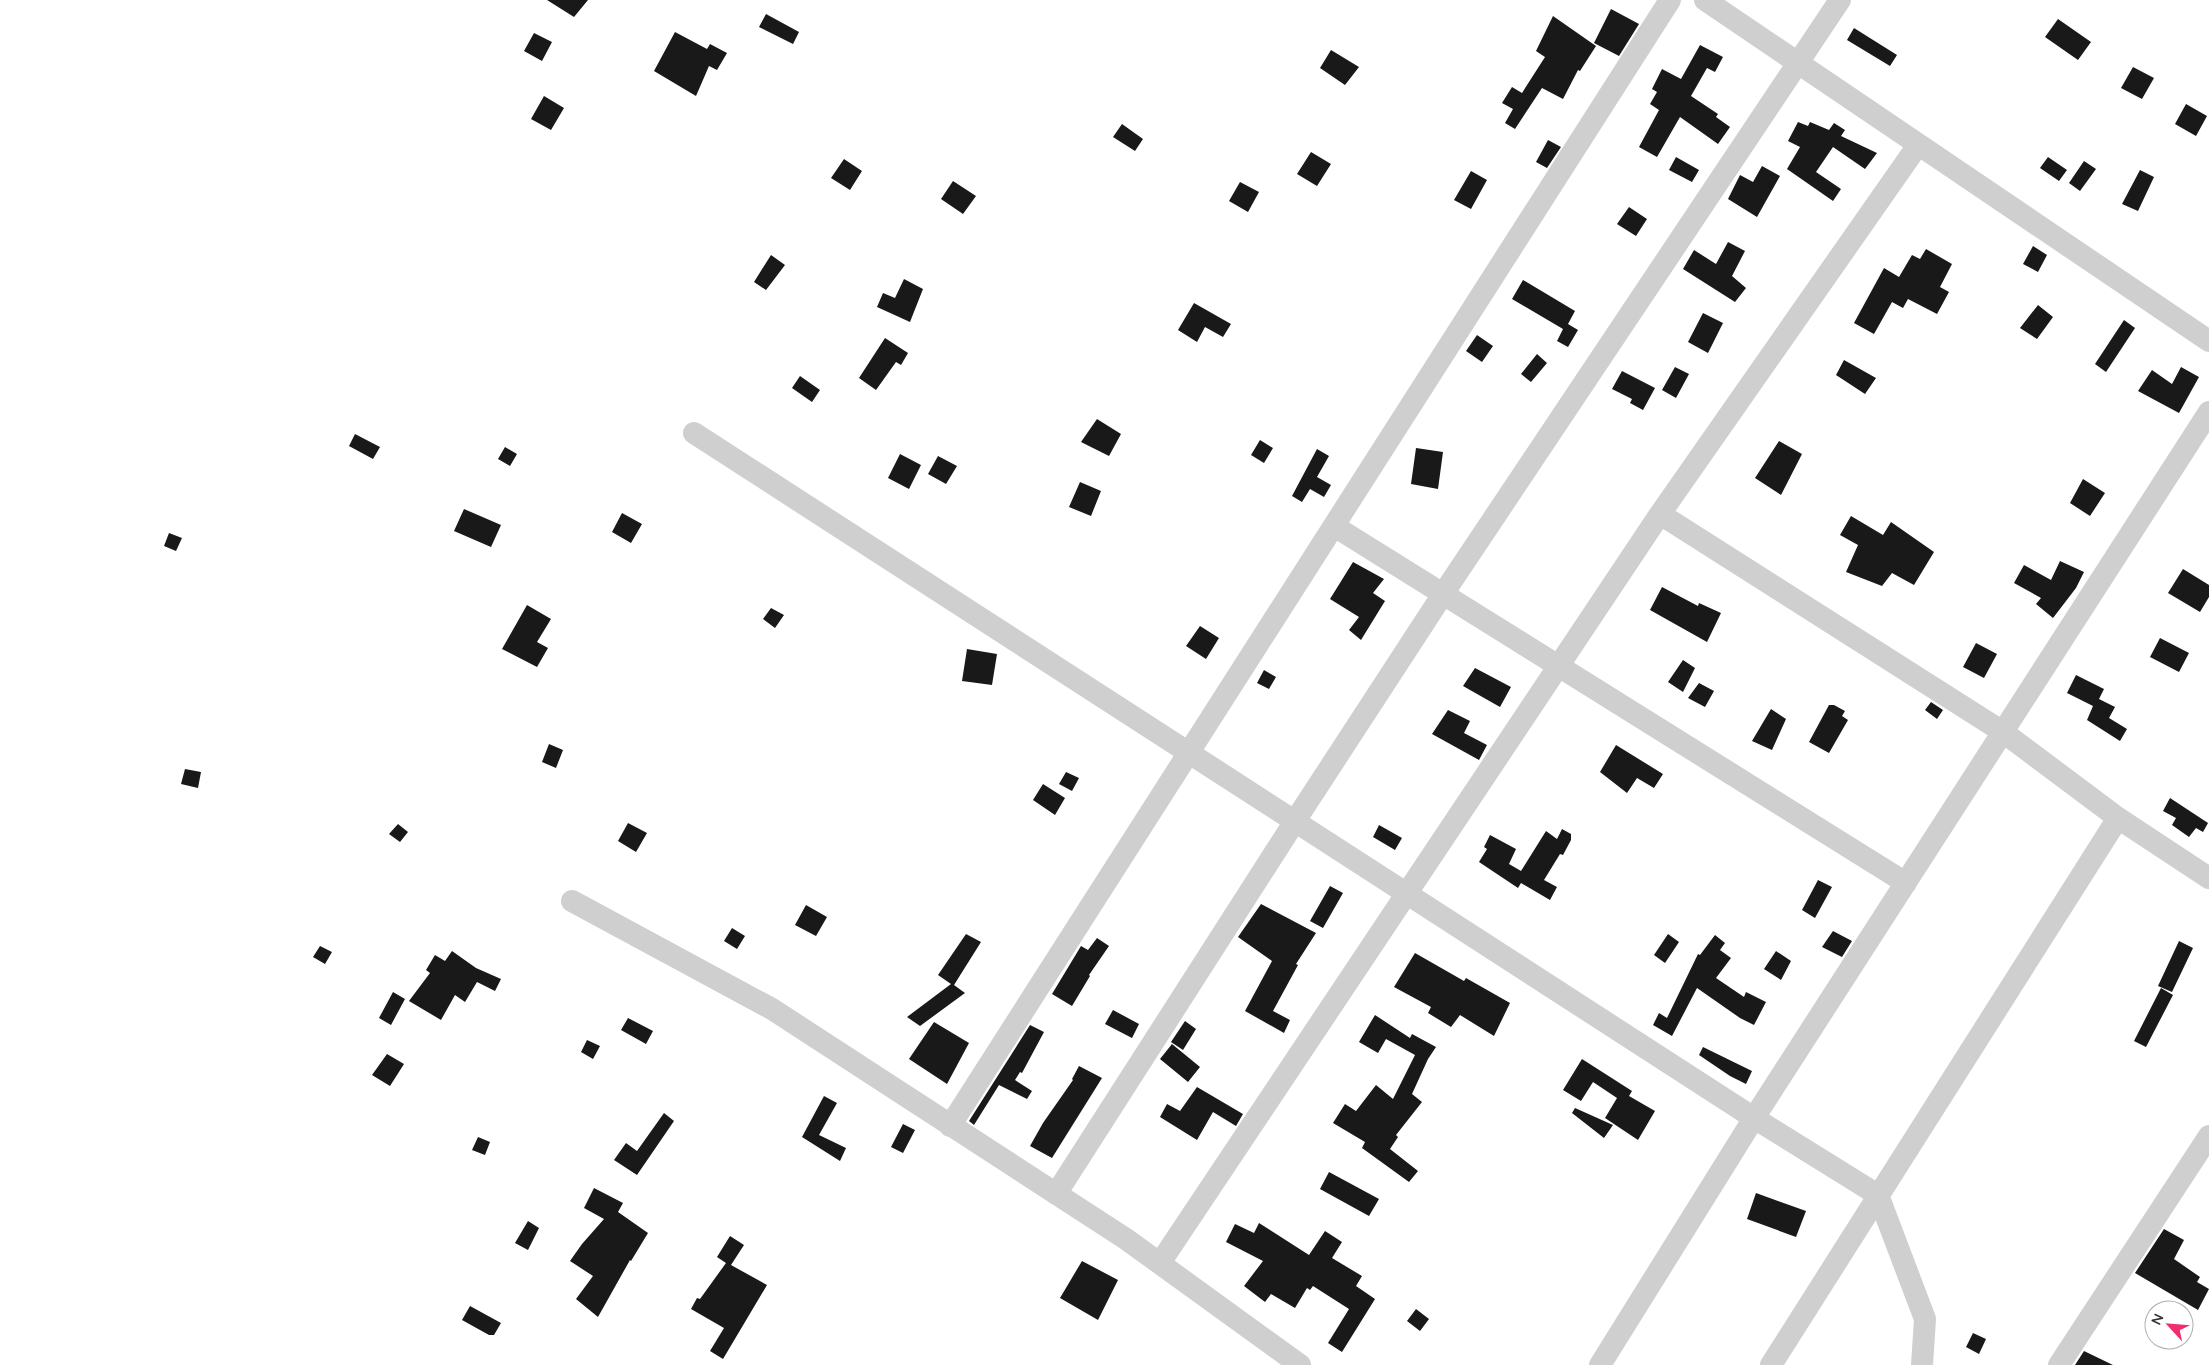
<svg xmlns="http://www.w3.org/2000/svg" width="2209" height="1365" viewBox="0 0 2209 1365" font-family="Quicksand,sans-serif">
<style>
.building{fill:#191919}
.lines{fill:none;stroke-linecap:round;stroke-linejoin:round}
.minor{stroke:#cfcfcf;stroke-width:22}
</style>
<rect width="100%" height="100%" fill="#fff"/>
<path class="building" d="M547,0h41l-14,17z
M1611,9l28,15 -20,32 -25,-13z
M766,14l33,18 -6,12 -34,-17z
M1553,16l43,30 -16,25 -2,-1 -15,29 -21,-11 -27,41 -10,-6 8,-14 -11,-6 10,-16 10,6 23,-36 -9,-6z
M2058,19l33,23 -13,18 -33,-23z
M1854,28l43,27 -7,11 -43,-26z
M675,32l32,17 3,-5 17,9 -10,17 -8,-4 -13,30 -42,-25z
M534,33l18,9 -10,19 -18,-10z
M1700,45l23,12 -8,15 -8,-4 -16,28 27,18 -2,3 14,10 -12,17 -38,-27 -23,40 -18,-10 20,-37 -9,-6 7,-12 -5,-3 10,-20 19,10z
M1331,50l28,17 -14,18 -25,-17z
M2133,67l21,11 -12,21 -21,-11z
M544,96l20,12 -13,22 -20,-11z
M2186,104l21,12 -11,20 -21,-12z
M1798,122l10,4 2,-4 19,8 5,-7 11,7 -4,6 36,17 -12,16 -32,-22 -17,25 25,17 -8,12 -46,-32 13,-22 -12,-6z
M1122,124l21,15 -8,12 -22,-14z
M1548,140l13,7 -14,21 -11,-6z
M1311,152l20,12 -14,22 -20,-12z
M1676,157l23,13 -7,12 -23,-12z
M2048,157l19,13 -8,11 -19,-13z
M844,159l18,12 -12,19 -19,-12z
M2084,161l12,8 -16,22 -11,-8z
M1762,166l18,10 -23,41 -29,-18 12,-24 13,7z
M2140,170l14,7 -16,34 -16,-7z
M1471,171l16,9 -16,29 -17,-9z
M953,181l23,15 -13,18 -22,-15z
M1240,182l19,10 -11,20 -19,-11z
M1629,207l18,12 -11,17 -19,-12z
M1728,242l17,9 -13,25 14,12 -11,14 -52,-33 11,-19 22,14z
M2033,246l14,9 -9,17 -15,-8z
M1926,249l26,15 -12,23 9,5 -12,22 -29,-15 -5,9 -11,-6 -18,32 -20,-11 30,-55 15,9 13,-22 8,4z
M771,255l14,10 -19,25 -12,-8z
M904,279l19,10 -13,33 -33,-15 6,-14 12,5z
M1523,280l52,31 -7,13 10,6 -10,17 -11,-6 6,-12 -51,-30z
M1194,303l37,21 -8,13 -18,-10 -8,15 -19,-12z
M2038,305l15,12 -16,22 -17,-11z
M1703,313l20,10 -15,30 -20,-11z
M2124,320l11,8 -29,44 -11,-8z
M1477,335l16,11 -11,16 -16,-11z
M885,338l23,15 -7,12 -5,-3 -20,28 -17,-12z
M1537,354l10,9 -16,19 -10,-8z
M1844,360l32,18 -11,16 -29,-19z
M1675,367l14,7 -13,24 -14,-8z
M2181,367l18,10 -20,36 -41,-22 14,-21 20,14z
M1622,371l33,17 -12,22 -13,-7 2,-4 -20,-10z
M800,376l20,14 -8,12 -20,-14z
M1097,419l24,15 -12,22 -28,-14z
M355,434l25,13 -7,12 -24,-13z
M1260,440l13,8 -9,15 -13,-8z
M1779,441l23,13 -21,41 -26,-17z
M505,447l12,7 -7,12 -12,-7z
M1416,448l27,4 -5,37 -27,-5z
M1317,449l12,7 -12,21 14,8 -7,12 -14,-8 -8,13 -10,-6z
M900,454l21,11 -12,24 -21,-11z
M938,456l19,10 -11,18 -18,-10z
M2083,479l22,14 -15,23 -20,-13z
M1080,482l21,9 -10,25 -22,-9z
M464,509l37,16 -10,22 -37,-16z
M622,513l20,11 -11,19 -19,-11z
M1851,516l32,19 8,-13 43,30 -20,33 -22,-12 -10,13 -36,-14 12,-27 -18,-10z
M169,533l13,5 -6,13 -12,-5z
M2060,561l24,11 -8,16 -23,30 -17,-14 5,-6 -27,-15 10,-18 27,15z
M1353,562l31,17 -11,14 12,8 -24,39 -12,-10 10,-13 -29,-18z
M2183,569l26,16v12l-9,15 -32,-19z
M1662,587l36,19 1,-3 22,10 -14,29 -57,-32z
M527,605l24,14 -14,23 11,6 -11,19 -35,-18z
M771,608l13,7 -9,13 -12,-9z
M1200,626l19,12 -13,21 -20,-13z
M2160,638l29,15 -10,19 -29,-15z
M1976,643l21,11 -13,24 -21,-11z
M967,649l30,5 -5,31 -30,-4z
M1683,660l12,8 -12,24 -15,-10z
M1475,668l36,19 -11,20 -37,-21z
M1264,670l12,7 -7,12 -12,-6z
M2076,675l28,14 -5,10 16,8 -6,11 18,11 -7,12 -33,-21 6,-14 -26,-13z
M1699,683l15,8 -9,16 -17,-9z
M1931,702l12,8 -6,9 -12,-9z
M1829,705h5l11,6 -3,5 6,4 -19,33 -20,-11z
M1771,709l15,10 -14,31 -20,-9z
M1448,710l22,11 -6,12 23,12 -8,15 -47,-26z
M549,744l14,6 -7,18 -14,-6z
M1616,745l47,29 -9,14 -17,-10 -10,15 -27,-21z
M185,769l16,3 -3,16 -17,-4z
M1066,772l13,6 -7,13 -13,-7z
M1043,784l22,14 -10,17 -22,-15z
M2170,798l38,25 -5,9 -7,-4 -7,9 -17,-12 4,-7 -13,-7z
M628,823l19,10 -11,19 -18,-11z
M398,824l10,8 -8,10 -11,-8z
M1379,825l23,13 -7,12 -22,-13z
M1562,829l9,5v6l-8,15 -3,-1 -16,26 13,7 -7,13 -29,-17 -3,5 -39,-26 8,-13 -3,-2 6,-12 26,14 -7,15 12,7 25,-40 11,8z
M1818,880l14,7 -17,31 -13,-8z
M1330,886l13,7 -20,35 -13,-7z
M1261,904l55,29 -20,31 2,1 -25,46 17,9 -6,13 -39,-22 27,-50 -34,-24z
M806,905l21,12 -11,19 -21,-11z
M732,928l13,8 -8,13 -13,-8z
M1833,931l19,10 -10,16 -20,-10z
M966,934l15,8 -27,43 11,8 -45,33 -13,-9 44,-33 -13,-9z
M1668,934l11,8 -14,21 -11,-8z
M1715,935l10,8 -5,7 11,8 -15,20 28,19 2,-5 20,10 -12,23 -14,-7 -43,-30 -25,48 -19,-11 6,-12 8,5 31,-64 2,1z
M1097,938l12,8 -20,29 1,1 -18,30 -20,-12 29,-48 7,4z
M2179,941l14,7 -21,44 -14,-6z
M320,946l12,6 -7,12 -12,-7z
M452,951l24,17 25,11 -6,12 -18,-9 -12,20 -10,-7 -14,25 -32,-19 21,-28 -4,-3 9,-15 10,6z
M1776,951l15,10 -10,19 -17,-11z
M1415,953l49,28 2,-3 44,25 -16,33 -34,-21 -9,12 -23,-14 3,-6 -37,-20z
M2161,988l12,7 -27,52 -12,-6z
M393,992l12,7 -14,26 -12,-7z
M1113,1010l26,14 -7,14 -27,-14z
M1375,1015l35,23 2,-4 24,13 -8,12 -16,35 10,8 -26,33 2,2 -8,12 28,22 -9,11 -47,-34 3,-6 -32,-19 12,-19 11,7 20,-26 17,14 22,-44 -29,-16 -8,14 -19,-11z
M628,1018l25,13 -7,13 -25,-14z
M1185,1021l11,8 -13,21 -12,-8z
M934,1022l35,21 -22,41 -38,-25z
M1030,1025l14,7 -22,41 -2,-1 -5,8 17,11 -5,8 -28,-14 -25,40 -5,-4z
M587,1040l13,6 -7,13 -12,-7z
M1172,1044l28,23 -12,15 -28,-23z
M1703,1047l49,24 -6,13 -16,-8 -31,-21z
M387,1054l17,10 -14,22 -18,-11z
M1582,1059l50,32 -3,5 26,15 -17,29 -33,-22 12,-20 -24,-16 -12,19 -18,-11z
M1079,1066l23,12 -50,80 -22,-12 13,-23 30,-43 -1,-1z
M1197,1087l46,27 -7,12 -23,-14 -16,28 -37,-23 7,-13 13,7z
M824,1096l13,7 -18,32 27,13 -6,13 -38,-24z
M1575,1108l38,17 -9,13 -32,-25z
M664,1113l10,8 -37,54 -23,-15 12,-17 11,8z
M903,1124l12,6 -12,23 -12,-6z
M478,1137l12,5 -5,13 -13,-5z
M1329,1172l50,27 -10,17 -49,-27z
M594,1188l29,15 -5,9 30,21 -17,28 -1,-1 -32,57 -22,-18 17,-23 -23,-15 12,-17 22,-25 -20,-11z
M1756,1193l50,18 -10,26 -49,-18z
M528,1221l11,7 -11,22 -13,-7z
M1259,1223l50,32 16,-24 17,11 -10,16 30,18 -6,10 19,13 -33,53 -14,-9 21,-34 -36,-23 -3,4 -3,-2 -12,20 -24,-14 -6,8 -21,-16 19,-25 -37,-19 9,-18 19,9z
M2164,1229l20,11 -10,19 26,18 -3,5 12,7 -11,21 -63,-37z
M730,1236l14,9 -13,20 36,20 -44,74 -13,-8 14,-23 -33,-19 6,-11 3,1 26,-36 -9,-6z
M1082,1261l36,19 -20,40 -38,-22z
M470,1306l31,17 -7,12h-5l-27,-15z
M1416,1309l13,10 -9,12 -13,-10z
M1973,1333l13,6 -7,15 -13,-7z
M2084,1351l29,14h-38z"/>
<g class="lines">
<path class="minor" d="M1705,0l504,341
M694,433l1060,685 124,77 47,124 -3,46
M1660,514l343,218 115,86 91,60
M1334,526l572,357
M572,901l200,108 354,230 174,126
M950,1126l720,-1126
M1056,1194l239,-373 148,-227 397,-594
M1160,1263l500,-749 258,-369
M1600,1365l154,-247 455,-706
M1771,1365l347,-547
M2059,1365l150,-229"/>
</g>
<g transform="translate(2169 1325) rotate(296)"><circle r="24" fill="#ffffff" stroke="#adadad"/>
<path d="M0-4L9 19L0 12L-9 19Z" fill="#f02c73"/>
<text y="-8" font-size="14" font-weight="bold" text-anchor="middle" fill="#323232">N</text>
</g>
</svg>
